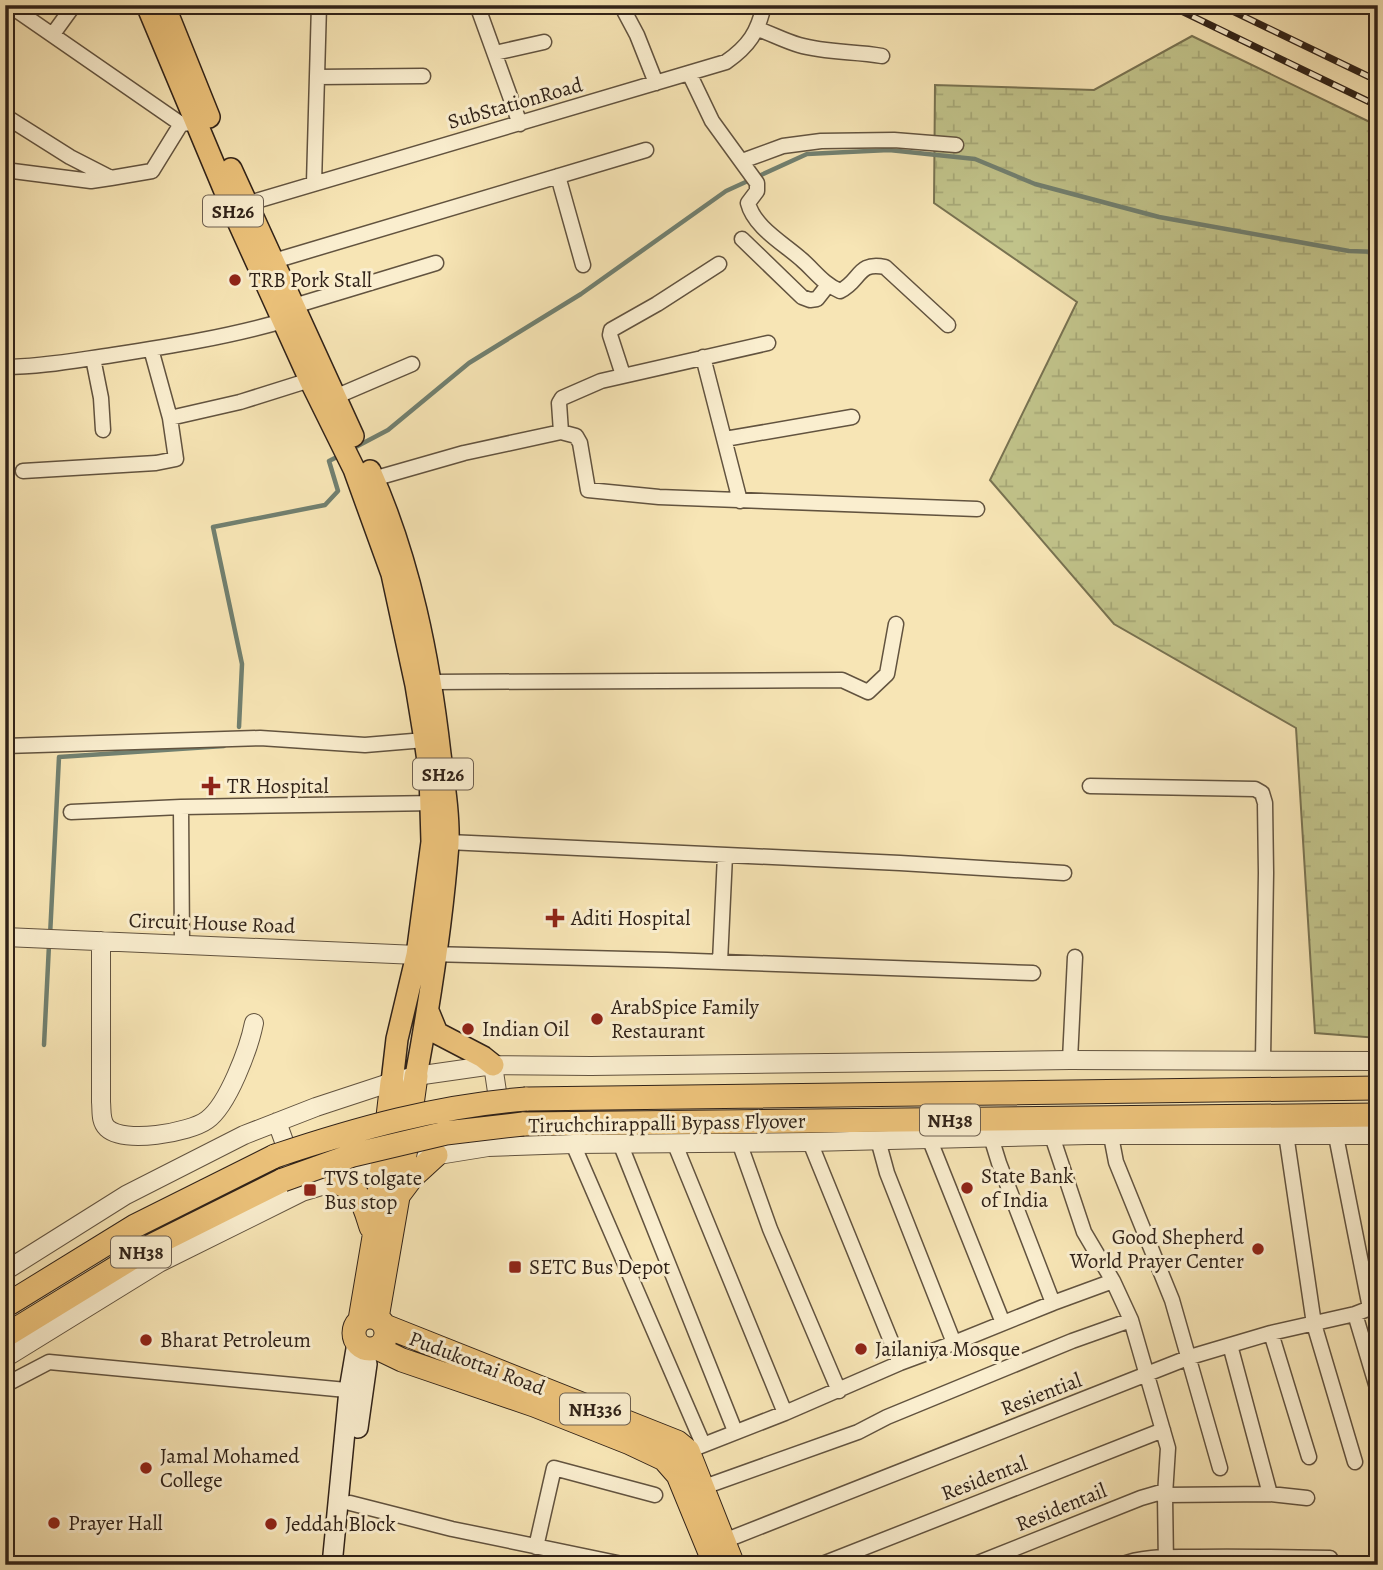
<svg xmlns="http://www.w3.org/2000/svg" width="1383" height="1570" viewBox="0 0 1383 1570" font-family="Alegreya,serif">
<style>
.wetland{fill:url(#wetland-marsh);stroke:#787251;stroke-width:2}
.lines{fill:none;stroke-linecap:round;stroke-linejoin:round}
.stream{stroke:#718070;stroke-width:4.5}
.minor-casing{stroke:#62533f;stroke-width:17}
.tertiary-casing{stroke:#62533f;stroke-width:20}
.secondary-casing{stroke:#302218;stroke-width:22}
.primary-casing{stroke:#302218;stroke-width:24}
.trunk-casing{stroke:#302218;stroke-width:25}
.minor{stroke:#faeecf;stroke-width:14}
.tertiary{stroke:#faeecf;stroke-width:18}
.secondary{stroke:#faeecf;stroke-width:19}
.primary{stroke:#ecc27a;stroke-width:21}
.trunk{stroke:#ecc27a;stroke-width:23}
.rail-casing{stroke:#302218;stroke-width:7}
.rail{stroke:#faeecf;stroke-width:4.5;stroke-dasharray:13;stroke-linecap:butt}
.trunk-bridge-casing{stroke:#302218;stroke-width:25;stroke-linecap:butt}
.trunk-bridge{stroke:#ecc27a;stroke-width:23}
.poi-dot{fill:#8f2418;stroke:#faeecf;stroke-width:2.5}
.labels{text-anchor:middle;stroke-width:6;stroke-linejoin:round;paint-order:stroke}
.shield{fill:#faeecf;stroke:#6d5f4f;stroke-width:2}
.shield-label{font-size:19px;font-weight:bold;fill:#302218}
.street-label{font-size:21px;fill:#302218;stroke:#faeecf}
.poi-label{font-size:21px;fill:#302218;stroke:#faeecf;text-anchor:start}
</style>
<defs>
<pattern id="wetland-marsh" width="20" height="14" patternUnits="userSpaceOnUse" patternTransform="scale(1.75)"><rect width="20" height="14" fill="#c1c38a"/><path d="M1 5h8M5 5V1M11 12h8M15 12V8" fill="none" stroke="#a6a776"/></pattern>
</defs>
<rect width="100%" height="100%" fill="#f7e5b5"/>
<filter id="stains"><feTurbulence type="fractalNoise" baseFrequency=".00286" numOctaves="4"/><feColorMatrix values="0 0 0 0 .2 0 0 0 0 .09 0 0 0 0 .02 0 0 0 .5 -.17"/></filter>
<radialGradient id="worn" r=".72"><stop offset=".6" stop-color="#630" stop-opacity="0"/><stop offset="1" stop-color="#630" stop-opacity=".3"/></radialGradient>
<path class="wetland" d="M1192,36l186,90v912l-63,-5 -19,-305 -182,-104 -124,-144 87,-178 -143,-99 1,-118 159,5z"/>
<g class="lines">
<path class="stream" d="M350,450l38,-20 81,-67 112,-69 145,-103 81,-37 82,-4 86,9 60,25 124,33 190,34 29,1
M239,727l3,-63 -29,-137 112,-22 13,-14 -9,-30 10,-5
M50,936l9,-179 165,-11
M44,1045l5,-100"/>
<defs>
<path id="minor" d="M9,5l172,119 21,-2
M477,5l43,119
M621,5l16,30 19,48
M758,29c14,5 27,12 41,16 27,8 56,6 83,11
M53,34l21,-29
M495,53l49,-11
M689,73l23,48 45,62v8l-9,12c6,24 35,40 53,56 13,11 22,25 39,32 21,-10 17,-30 45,-24l63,58
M317,77l106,-1
M5,116l65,41 41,21 41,-7 29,-47
M742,161l41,-15 38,-5 73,-1 62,5
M5,170l86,11 20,-3
M558,176l25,89
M314,183l5,-178
M246,204l480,-142c23,-16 32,-30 38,-57
M742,239l60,58 8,3 7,-1 11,-14
M274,261l372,-111
M294,306l142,-43
M151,349l19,69
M703,357l37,144
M93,358l8,40 2,32
M5,367c36,0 72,-7 108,-12 58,-9 114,-18 170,-34
M623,375l-13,-40 1,-5 46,-26 62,-40
M335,397l77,-33
M561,432l15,4 4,7 8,47 71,7 318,12
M725,439l127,-22
M23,471l133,-8 20,-4 -6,-41 70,-16 70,-22
M373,479l91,-26 97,-21 -2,-29 3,-5 39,-17 167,-38
M432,682l410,-2 26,12 19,-18 9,-50
M5,746l255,-8 105,7 60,-5
M1090,786l165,3 7,4 3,10 1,70 -3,187
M181,807l1,138
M71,812l110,-5 256,-4
M448,842l452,21 164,10
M429,954l238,6 366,13
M720,962l5,-107
M1070,1060l5,-103
M1286,1134l28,190 41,138
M1052,1136l32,96 29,49 18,39 37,128 -3,47 1,70
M1111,1136l5,26 56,138 48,168
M1336,1136l34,172
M929,1138l74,185
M878,1140l9,33 67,170
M674,1142l111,271
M739,1142l31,87 69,162
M810,1142l90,221
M620,1143l115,288
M573,1144l130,300
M1053,1303l60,-22
M1355,1314l23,77
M1271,1333l38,124
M1230,1345l40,149
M5,1385l44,-23 308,29
M688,1451l97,-38 115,-50 54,-20 99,-40 -54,-140 -8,-26
M704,1487l154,-55 29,-15 185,-76 59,-21
M1165,1495l105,-1 37,4
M350,1503l102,26 175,36
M724,1541l466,-184 81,-24 84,-19 23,-9
M536,1547l18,-79 101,27
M820,1565l343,-135
M973,1565l168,-67 24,-7
M1121,1565c20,-9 47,-8 69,-8 47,-1 94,0 140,1
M1375,1565l3,-12"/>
<path id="tertiary" d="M5,937l412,18
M101,941v161c1,9 -1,19 6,26 17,16 82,5 100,-8 21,-15 42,-72 47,-97
M493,1065l7,47
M277,1122l23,64
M426,1157l62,-10 85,-3 237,-2 278,-7h290
M5,1271l121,-76 118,-60 72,-28 76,-25 24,-6 77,-11 98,1 479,-6 308,1
M5,1358l154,-95 143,-71 89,-27"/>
<path id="secondary" d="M358,1428l9,-64
M332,1565l17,-175 8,-47"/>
<path id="primary" d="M147,5l85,203 78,172 44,89 38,105 24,111 9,55 5,35 2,67 -15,113 -20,84 -5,43
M164,5l45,112
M231,169l122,267
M370,471c40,90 59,186 70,283 4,30 9,61 8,90 -6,78 -18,156 -32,232
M428,1011l9,22 46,24 10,8"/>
<path id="trunk" d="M526,1099l852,-11
M523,1124l855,-9
M336,1182c26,10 27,20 35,45
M400,1193l12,-16 24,-22
M5,1306l130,-80 140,-70
M354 1333a16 16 0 1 1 32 0a16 16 0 1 1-32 0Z
M377,1318l27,-156 12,-86
M360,1320l14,-83 18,-155
M385,1326l292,116 11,9 45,114
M5,1336l148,-91 130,-65
M377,1348l25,12 132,45 96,38 34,16 14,16 37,90"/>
</defs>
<use href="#minor" class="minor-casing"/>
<use href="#tertiary" class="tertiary-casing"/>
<use href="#secondary" class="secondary-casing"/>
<use href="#primary" class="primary-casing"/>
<use href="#trunk" class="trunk-casing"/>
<use href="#minor" class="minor"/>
<use href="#tertiary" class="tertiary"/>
<use href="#secondary" class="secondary"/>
<use href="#primary" class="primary"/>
<use href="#trunk" class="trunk"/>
<defs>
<path id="rail" d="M1169,5l209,101
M1220,5l158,76"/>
</defs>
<use href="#rail" class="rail-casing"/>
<use href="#rail" class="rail"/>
<defs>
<path id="trunk-bridge" d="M275,1156c84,-28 163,-50 251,-57
M283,1180l70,-25 93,-22 77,-9"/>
</defs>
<use href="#trunk-bridge" class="trunk-bridge-casing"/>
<use href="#trunk-bridge" class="trunk-bridge"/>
</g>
<g class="poi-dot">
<circle cx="235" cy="280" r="7"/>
<path d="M207.5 775.5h7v7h7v7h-7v7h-7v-7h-7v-7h7z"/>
<path d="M551.5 907.5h7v7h7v7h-7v7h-7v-7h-7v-7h7z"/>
<circle cx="597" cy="1019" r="7"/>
<circle cx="468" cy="1029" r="7"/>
<circle cx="967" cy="1188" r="7"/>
<rect x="303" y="1183" width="14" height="14" rx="3.5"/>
<circle cx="1258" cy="1249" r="7"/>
<rect x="508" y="1260" width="14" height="14" rx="3.5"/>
<circle cx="146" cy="1340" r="7"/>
<circle cx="861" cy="1349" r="7"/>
<circle cx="146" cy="1468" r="7"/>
<circle cx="54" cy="1523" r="7"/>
<circle cx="271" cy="1524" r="7"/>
</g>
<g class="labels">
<g class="shield">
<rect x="203" y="195.5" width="60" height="31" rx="5"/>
<rect x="413" y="758.5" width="60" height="31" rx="5"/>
<rect x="920" y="1104.5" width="60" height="31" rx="5"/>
<rect x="111" y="1236.5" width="60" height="31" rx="5"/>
<rect x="560" y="1393.5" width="70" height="31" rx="5"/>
</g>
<g class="shield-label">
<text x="233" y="218">SH26</text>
<text x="443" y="781">SH26</text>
<text x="950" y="1127">NH38</text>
<text x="141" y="1259">NH38</text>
<text x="595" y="1416">NH336</text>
</g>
<g class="street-label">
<text transform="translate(515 103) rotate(-16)" y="7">SubStationRoad</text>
<text transform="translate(212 923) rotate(2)" y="7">Circuit House Road</text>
<text transform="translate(667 1123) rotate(-1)" y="7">Tiruchchirappalli Bypass Flyover</text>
<text transform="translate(477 1363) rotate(21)" y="7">Pudukottai Road</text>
<text transform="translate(1041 1394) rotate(-21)" y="7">Resiential</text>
<text transform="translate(984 1478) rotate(-21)" y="7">Residental</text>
<text transform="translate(1061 1507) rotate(-22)" y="7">Residentail</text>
</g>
<g class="poi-label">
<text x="249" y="287">TRB Pork Stall</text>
<text x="227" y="793">TR Hospital</text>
<text x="571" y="925">Aditi Hospital</text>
<text x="611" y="1014">ArabSpice Family<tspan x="611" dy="24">Restaurant</tspan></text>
<text x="482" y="1036">Indian Oil</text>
<text x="981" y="1183">State Bank<tspan x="981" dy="24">of India</tspan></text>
<text x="324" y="1185">TVS tolgate<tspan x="324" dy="24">Bus stop</tspan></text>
<text x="1244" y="1244" text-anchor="end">Good Shepherd<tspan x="1244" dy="24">World Prayer Center</tspan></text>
<text x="529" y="1274">SETC Bus Depot</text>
<text x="160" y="1347">Bharat Petroleum</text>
<text x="875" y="1356">Jailaniya Mosque</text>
<text x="160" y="1463">Jamal Mohamed<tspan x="160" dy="24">College</tspan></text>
<text x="68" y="1530">Prayer Hall</text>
<text x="285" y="1531">Jeddah Block</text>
</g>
</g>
<rect width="1383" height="1570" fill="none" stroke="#f7e5b5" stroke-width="28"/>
<rect x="7" y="7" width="1369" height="1556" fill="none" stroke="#302218" stroke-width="3.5"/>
<rect x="14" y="14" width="1355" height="1542" fill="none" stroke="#302218" stroke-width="2"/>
<rect width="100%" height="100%" filter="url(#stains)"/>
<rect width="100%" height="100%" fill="url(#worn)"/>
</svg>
